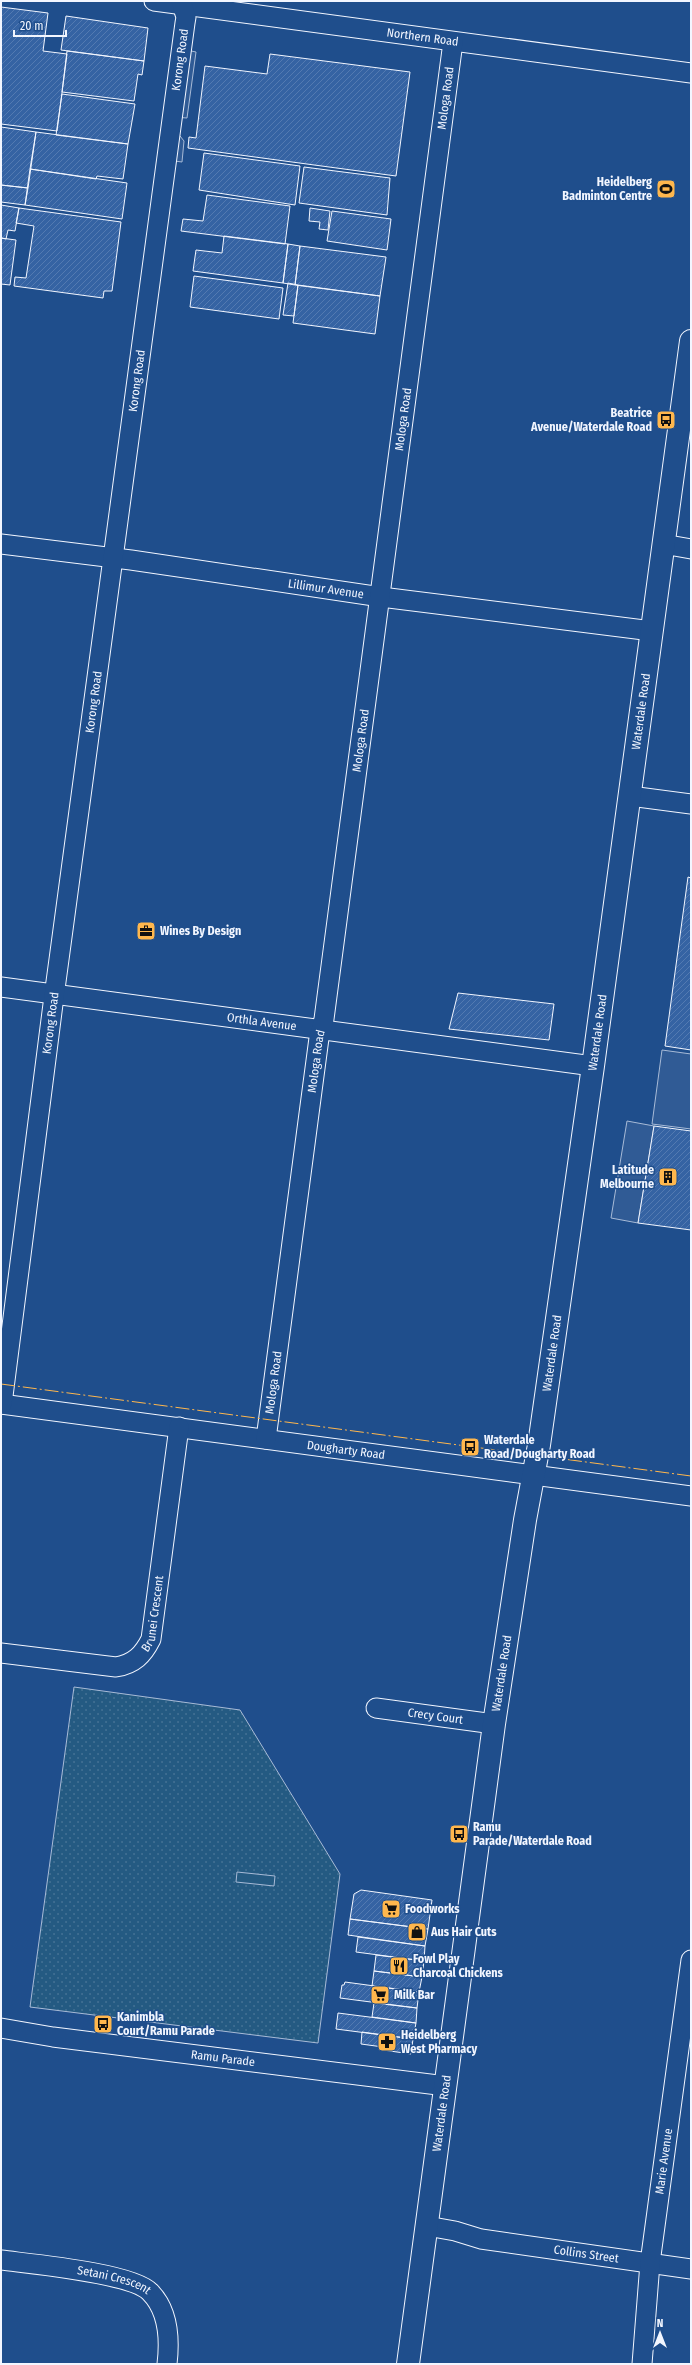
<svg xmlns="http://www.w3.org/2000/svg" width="692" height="2365" viewBox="0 0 692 2365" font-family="'Fira Sans Condensed',sans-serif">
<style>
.park{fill:url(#park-dots);stroke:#a8bbd7}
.pitch{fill:#245a82;stroke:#a8bbd7}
.parking{fill:#305b95;stroke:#a8bbd7}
.building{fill:url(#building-hatch);stroke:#f2f6ff}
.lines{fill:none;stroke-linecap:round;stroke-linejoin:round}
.minor-casing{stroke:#f2f6ff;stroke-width:21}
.major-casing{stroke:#f2f6ff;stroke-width:24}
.minor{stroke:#1f4e8c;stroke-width:19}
.major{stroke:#1f4e8c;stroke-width:22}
.power{stroke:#ffb74d;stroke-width:1;stroke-dasharray:14 3 2 3;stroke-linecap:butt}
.labels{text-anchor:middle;stroke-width:3;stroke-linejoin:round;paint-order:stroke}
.street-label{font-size:12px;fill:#f2f6ff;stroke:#1f4e8c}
.poi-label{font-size:12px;font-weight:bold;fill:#f2f6ff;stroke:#1f4e8c;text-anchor:start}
</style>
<defs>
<pattern id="park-dots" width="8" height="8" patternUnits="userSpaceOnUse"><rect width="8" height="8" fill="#245a82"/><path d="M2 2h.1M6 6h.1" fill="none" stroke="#447295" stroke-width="1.8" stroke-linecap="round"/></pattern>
<pattern id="building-hatch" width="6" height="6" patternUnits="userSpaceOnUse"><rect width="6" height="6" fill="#3563a3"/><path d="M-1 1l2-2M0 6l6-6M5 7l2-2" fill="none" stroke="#537ab1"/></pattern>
</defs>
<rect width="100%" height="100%" fill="#1f4e8c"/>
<path class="park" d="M74,1687l166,23 100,164 -22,169 -288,-36z"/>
<path class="pitch" d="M237,1872l38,4 -1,10 -38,-4z"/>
<path class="parking" d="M182,49l14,3 -9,66 -14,-1z
M170,135l10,1 4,5 -2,21 -15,-2z
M662,1050l29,4v75l-39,-5z
M627,1121l27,5 -16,97 -27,-5z"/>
<path class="building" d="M1,7l47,6 -5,38 24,3 -10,77 -56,-7z
M66,16l82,12 -4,33 -83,-11z
M67,51l77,10 -2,14 -4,-1 -4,27 -72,-9z
M270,54l140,18 -14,104 -208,-28 1,-11 7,1 9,-72 62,8z
M62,94l73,10 -7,40 -72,-9z
M1,127l35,5 -8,56 -27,-3z
M36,132l92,12 -5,35 -26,-3 -1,3 -66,-10z
M204,153l96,13 -5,39 -96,-15z
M304,167l86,11 -3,37 -88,-12z
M30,169l97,14 -5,36 -97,-14z
M1,185l27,3 -3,17 -24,-3z
M207,195l83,11 -5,38 -104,-13 2,-12 20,2z
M1,205l18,3 -4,23 -7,-1 -2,9 -5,-1z
M19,208l102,14 -9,69h-8l-1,7 -89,-12 1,-9 11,1 8,-52 -18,-3z
M310,208l20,3 -2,19 -9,-1 1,-7 -11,-1z
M332,211l59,8 -4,31 -60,-9z
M224,236l64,8 -5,39 -90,-12 3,-21 26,3z
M1,238l15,2 -6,45 -9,-1z
M288,244l12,2 -5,39 -12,-2z
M300,246l86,11 -6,39 -85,-11z
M194,276l89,12 -4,31 -89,-12z
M288,283l10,2 -4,31 -11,-1z
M298,285l82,11 -5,38 -82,-11z
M688,877l3,1v172l-26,-4z
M458,993l96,11 -5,36 -100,-11z
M654,1126l37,5v99l-53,-7z
M361,1890l71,10 -4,29 -78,-10 4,-25z
M350,1919l78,10 -3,17 -77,-11z
M358,1937l67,9 -1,15 -68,-9z
M376,1955l48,6 -2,16 -48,-6z
M374,1971l48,6 -3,15 -47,-6z
M345,1982l74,10 -2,16 -77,-10 2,-13h2z
M374,2003l43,5 -1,15 -44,-6z
M338,2013l78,10 -3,16 -77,-10z
M362,2032l51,7 -2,15 -28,-4v-3l-22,-3z"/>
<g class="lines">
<defs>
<g id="minor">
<path id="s1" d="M154,1l537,72"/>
<path id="s2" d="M1,544l130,16 250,37 271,34"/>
<path d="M663,544l28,5"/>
<path d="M630,796l61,8"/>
<path id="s3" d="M1,987l592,79"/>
<path id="s4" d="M1,1404l690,92"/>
<path id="s5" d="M2,1404l51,-400 132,-981 1,-6 -5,-16"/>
<path id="s6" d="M266,1439l53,-401 5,-19 129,-977"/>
<path id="s7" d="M1,1653l115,14c18,-3 27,-12 35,-28l28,-212"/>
<path id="s8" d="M376,1708l118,16"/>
<path id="s9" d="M1,2028l52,9 393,49"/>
<path id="s10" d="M427,2226l28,5 26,8 210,30"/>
<path id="s11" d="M1,2260c30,4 131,13 149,32 19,19 20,47 17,72"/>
<path id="s12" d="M642,2364l8,-101 41,-303"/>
</g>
<g id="major">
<path id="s13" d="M408,2364l86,-640 31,-204 14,-75 54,-379 98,-725"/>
</g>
</defs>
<use href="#minor" class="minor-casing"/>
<use href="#major" class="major-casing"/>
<use href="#minor" class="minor"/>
<use href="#major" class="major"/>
<path class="power" d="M1,1384l690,92"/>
</g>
<defs>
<symbol id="stadium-square" viewBox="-11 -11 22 22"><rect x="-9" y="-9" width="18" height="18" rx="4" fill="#ffb74d" stroke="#1f4e8c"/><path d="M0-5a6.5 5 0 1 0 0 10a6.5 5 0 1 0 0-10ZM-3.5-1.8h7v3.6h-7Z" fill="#111"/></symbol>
<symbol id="bus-square" viewBox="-11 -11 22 22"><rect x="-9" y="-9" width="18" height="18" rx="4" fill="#ffb74d" stroke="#1f4e8c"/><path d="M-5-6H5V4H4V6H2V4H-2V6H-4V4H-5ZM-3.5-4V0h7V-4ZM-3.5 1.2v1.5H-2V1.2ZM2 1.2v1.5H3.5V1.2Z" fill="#111"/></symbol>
<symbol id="office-square" viewBox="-11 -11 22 22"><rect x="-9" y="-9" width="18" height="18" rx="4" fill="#ffb74d" stroke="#1f4e8c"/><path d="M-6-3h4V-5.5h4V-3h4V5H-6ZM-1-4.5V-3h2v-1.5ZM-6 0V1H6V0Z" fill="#111"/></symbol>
<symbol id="building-square" viewBox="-11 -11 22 22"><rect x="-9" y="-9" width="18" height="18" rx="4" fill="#ffb74d" stroke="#1f4e8c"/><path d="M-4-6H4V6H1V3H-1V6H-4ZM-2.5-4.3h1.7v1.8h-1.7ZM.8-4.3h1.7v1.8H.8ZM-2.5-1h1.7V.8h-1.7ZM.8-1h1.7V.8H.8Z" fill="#111"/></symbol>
<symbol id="supermarket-square" viewBox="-11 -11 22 22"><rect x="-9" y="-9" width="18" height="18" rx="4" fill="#ffb74d" stroke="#1f4e8c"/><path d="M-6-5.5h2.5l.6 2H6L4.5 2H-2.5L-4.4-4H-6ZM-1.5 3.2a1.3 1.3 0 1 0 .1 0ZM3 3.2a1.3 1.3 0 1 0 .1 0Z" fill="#111"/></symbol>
<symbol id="shop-square" viewBox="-11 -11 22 22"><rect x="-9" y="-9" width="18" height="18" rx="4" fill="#ffb74d" stroke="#1f4e8c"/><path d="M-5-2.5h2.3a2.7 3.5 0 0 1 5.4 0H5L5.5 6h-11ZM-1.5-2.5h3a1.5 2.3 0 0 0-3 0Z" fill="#111"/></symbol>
<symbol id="restaurant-square" viewBox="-11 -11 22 22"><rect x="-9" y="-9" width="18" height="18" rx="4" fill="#ffb74d" stroke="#1f4e8c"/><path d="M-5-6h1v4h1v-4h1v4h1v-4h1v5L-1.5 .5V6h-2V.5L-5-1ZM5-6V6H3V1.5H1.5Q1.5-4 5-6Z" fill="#111"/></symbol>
<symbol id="pharmacy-square" viewBox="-11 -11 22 22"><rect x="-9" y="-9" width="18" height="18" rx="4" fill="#ffb74d" stroke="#1f4e8c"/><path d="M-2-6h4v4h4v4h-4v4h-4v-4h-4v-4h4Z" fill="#111"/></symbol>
</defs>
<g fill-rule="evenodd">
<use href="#stadium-square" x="655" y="178" width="22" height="22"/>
<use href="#bus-square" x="655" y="409" width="22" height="22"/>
<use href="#office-square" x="135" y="920" width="22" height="22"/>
<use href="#building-square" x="657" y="1166" width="22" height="22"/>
<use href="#bus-square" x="459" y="1436" width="22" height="22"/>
<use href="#bus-square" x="448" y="1823" width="22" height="22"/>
<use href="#supermarket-square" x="380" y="1898" width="22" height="22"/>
<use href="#shop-square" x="406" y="1921" width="22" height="22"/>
<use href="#restaurant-square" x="388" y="1955" width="22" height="22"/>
<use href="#supermarket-square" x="369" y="1984" width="22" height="22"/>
<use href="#bus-square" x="92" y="2013" width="22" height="22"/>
<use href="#pharmacy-square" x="376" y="2031" width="22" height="22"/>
</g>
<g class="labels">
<g class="street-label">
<text dy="4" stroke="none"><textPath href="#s1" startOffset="271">Northern Road</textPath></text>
<text dy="4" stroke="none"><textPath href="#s5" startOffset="1356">Korong Road</textPath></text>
<text dy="4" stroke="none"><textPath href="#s6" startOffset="1353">Mologa Road</textPath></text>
<text dy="4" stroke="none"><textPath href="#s5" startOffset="1032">Korong Road</textPath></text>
<text dy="4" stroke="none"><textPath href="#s6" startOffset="1029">Mologa Road</textPath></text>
<text dy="4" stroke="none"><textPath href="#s2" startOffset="328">Lillimur Avenue</textPath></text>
<text dy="4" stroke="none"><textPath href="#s5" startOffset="708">Korong Road</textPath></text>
<text dy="4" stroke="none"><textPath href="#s13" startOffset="1669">Waterdale Road</textPath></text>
<text dy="4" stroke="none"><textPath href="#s6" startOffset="705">Mologa Road</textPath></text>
<text dy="4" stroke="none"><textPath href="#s3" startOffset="263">Orthla Avenue</textPath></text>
<text dy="4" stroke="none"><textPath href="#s5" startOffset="384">Korong Road</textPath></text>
<text dy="4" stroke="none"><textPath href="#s13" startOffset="1345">Waterdale Road</textPath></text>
<text dy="4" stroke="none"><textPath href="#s6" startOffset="381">Mologa Road</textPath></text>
<text dy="4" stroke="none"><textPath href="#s13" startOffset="1021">Waterdale Road</textPath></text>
<text dy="4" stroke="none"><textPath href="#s6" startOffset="57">Mologa Road</textPath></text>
<text dy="4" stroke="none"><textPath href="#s4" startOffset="348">Dougharty Road</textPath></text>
<text dy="4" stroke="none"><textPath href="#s7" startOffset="188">Brunei Crescent</textPath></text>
<text dy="4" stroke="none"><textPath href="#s13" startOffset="697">Waterdale Road</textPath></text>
<text dy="4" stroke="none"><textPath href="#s8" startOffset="60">Crecy Court</textPath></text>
<text dy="4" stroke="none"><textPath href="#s9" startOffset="224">Ramu Parade</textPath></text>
<text dy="4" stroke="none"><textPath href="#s13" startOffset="253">Waterdale Road</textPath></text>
<text dy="4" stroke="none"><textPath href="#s12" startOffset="204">Marie Avenue</textPath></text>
<text dy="4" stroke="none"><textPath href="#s10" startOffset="162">Collins Street</textPath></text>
<text dy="4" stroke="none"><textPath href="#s11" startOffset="115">Setani Crescent</textPath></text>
</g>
<g class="poi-label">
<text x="652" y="186" text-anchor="end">Heidelberg<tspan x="652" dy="14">Badminton Centre</tspan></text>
<text x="652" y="417" text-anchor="end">Beatrice<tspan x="652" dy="14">Avenue/Waterdale Road</tspan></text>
<text x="160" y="935">Wines By Design</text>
<text x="654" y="1174" text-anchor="end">Latitude<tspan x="654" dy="14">Melbourne</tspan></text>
<text x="484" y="1444">Waterdale<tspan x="484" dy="14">Road/Dougharty Road</tspan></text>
<text x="473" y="1831">Ramu<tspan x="473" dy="14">Parade/Waterdale Road</tspan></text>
<text x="405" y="1913">Foodworks</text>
<text x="431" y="1936">Aus Hair Cuts</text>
<text x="413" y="1963">Fowl Play<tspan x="413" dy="14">Charcoal Chickens</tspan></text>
<text x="394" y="1999">Milk Bar</text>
<text x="117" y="2021">Kanimbla<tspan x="117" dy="14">Court/Ramu Parade</tspan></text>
<text x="401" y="2039">Heidelberg<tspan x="401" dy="14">West Pharmacy</tspan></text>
</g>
</g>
<rect width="692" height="2365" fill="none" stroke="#f2f6ff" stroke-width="4"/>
<g transform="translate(660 2333)" stroke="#1f4e8c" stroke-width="3" paint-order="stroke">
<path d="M0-3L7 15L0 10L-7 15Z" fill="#f2f6ff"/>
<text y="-6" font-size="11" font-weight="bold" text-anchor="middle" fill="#f2f6ff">N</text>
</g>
<path d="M14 30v6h52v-6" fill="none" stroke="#f2f6ff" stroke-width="2"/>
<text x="20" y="30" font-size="12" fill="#f2f6ff" stroke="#1f4e8c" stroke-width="3" paint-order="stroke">20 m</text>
</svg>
